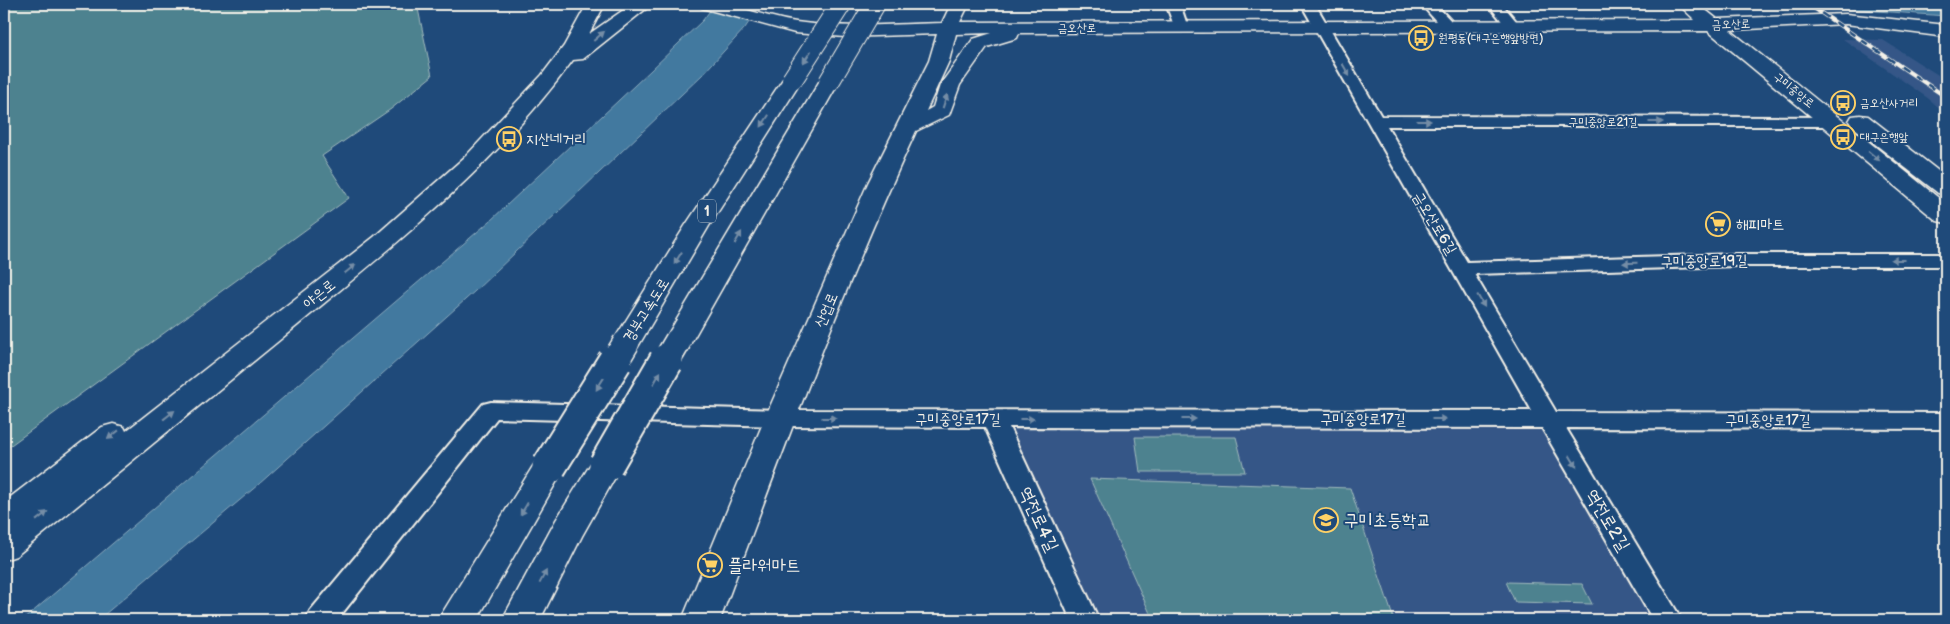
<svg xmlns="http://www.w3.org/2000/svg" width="1950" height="624" viewBox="0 0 1950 624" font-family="'Balsamiq Sans','Poor Story',sans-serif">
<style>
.built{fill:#345787}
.green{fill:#4e828f;stroke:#a1babc}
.water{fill:#42799f;stroke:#89a9bc}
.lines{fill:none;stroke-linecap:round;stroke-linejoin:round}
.street-casing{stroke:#f4f1e8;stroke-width:4}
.secondary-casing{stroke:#f4f1e8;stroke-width:3}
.highway-casing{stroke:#f4f1e8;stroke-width:3}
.street{fill:#1f4a7a;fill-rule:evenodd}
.secondary{fill:#1f4a7a;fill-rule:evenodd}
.highway{fill:#1f4a7a;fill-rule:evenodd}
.rail-casing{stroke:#f4f1e8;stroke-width:4}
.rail{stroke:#1f4a7a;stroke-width:2.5;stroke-dasharray:8;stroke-linecap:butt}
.highway-bridge-far2-casing{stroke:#f4f1e8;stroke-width:22;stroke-linecap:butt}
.highway-bridge-far1-casing{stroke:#f4f1e8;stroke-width:29;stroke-linecap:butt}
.highway-bridge-casing{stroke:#f4f1e8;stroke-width:37;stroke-linecap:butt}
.highway-bridge-far2{stroke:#1f4a7a;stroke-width:20}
.highway-bridge-far1{stroke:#1f4a7a;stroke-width:26}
.highway-bridge{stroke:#1f4a7a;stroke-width:33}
.oneway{fill:#748da6}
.labels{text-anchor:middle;stroke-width:4;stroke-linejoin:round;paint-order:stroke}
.far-street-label{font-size:12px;fill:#f4f1e8;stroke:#1f4a7a}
.far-poi-label{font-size:12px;fill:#f4f1e8;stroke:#1f4a7a;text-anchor:start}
.shield{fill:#1f4a7a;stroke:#b4bfc7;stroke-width:1}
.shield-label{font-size:14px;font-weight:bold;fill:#f4f1e8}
.poi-label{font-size:15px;fill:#f4f1e8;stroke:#1f4a7a;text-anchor:start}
.street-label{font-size:15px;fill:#f4f1e8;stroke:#1f4a7a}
.near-street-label{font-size:18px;fill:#f4f1e8;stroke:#1f4a7a}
.near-poi-label{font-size:18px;fill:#f4f1e8;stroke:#1f4a7a;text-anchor:start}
</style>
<rect width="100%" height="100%" fill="#1f4a7a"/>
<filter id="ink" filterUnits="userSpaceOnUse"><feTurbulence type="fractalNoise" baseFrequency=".02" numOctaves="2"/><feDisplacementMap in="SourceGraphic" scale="10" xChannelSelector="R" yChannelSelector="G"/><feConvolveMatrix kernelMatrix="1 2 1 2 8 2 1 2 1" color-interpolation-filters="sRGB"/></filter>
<g filter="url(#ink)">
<path class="built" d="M1843,39l40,1 63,40v34l-17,-15z
M993,419h555l120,201h-574z"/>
<path class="green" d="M4,4h413l15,72 -41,33 -69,47 27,42 -345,252z
M1135,437h101l9,35h-105z
M1090,479l260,9 44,132h-241z
M1506,582l76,2 10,20 -77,-2z"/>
<path class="water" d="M715,4h46l-16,24 -43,47 -227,216 -216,193 -161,136h-75l467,-399 161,-151 52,-50z
M1780,4h166v12z"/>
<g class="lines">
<defs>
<path id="street" d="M1166,4h14l8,24 -2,3h-10z
M1301,4h14l66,112 457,1 2,4 -2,4 -6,1h-445l80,136 270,-8h209v12h-209l-263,8 82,138 390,1v16l-380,-1 116,192h-29l-111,-192 -533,-1 90,193h-28l-86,-193 -205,-1 -283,-8 -160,202h-31l4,-9 173,-207 8,-2 289,8 752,1z
M1421,4h14l19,20 2,3 -2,3h-10z
M1488,4h14l19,23 -2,3h-10z"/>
<path id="secondary" d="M587,4h18l-16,30 43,-30h20l-69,55 -10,1c-75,103 -176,183 -274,264 -94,77 -188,154 -283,232l-12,4v-58l98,-75 11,-3 11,3 2,4 248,-194 92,-81 76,-81 22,-29z
M699,4c35,-2 64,13 97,18 48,7 97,2 146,1l9,-19h18l-9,18 735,-2 -17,-16h20l19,15 129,-5 100,11v12l-100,-13 -116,6 216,174v19l-9,-2 -229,-190 -689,2 -2,5 -30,9 -27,38 -11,30 -33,16c-74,159 -135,325 -196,489h-38l83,-202 103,-235 61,-122 8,-27 -92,3 -50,-4 -93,-25zM992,33l-19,6 -33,46 -7,22 -7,4 23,-50 7,-27z
M1860,115l8,1 78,61v18l-8,-2 -86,-67 -3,-5 3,-5z"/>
<path id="highway" d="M792,74l7,2 3,4 -93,146 -73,124 -10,2 -10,-2 -4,-7 73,-117 100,-150z
M829,76l7,2 3,4 -147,259 -4,7 -10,2 -10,-2 -4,-7 155,-259 3,-4z
M606,453l11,4 5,8 -40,71 -42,84h-38l54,-100 39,-63z
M549,455l11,3 5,9 -88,153h-39l100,-162z"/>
</defs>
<use href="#street" class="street-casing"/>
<use href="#secondary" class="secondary-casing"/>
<use href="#highway" class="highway-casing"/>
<use href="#street" class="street"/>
<use href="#secondary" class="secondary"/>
<use href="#highway" class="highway"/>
<defs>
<path id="rail" d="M1808,4l138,93"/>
</defs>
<use href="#rail" class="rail-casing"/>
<use href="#rail" class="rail"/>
<defs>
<path id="highway-bridge-far2" d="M792,80l49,-76
M829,82l46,-78"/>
<path id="highway-bridge-far1" d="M614,363l12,-20
M665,363l13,-22"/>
<path id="highway-bridge" d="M606,465l60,-104
M549,467l66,-106"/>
</defs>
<use href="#highway-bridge-far2" class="highway-bridge-far2-casing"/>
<use href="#highway-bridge-far1" class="highway-bridge-far1-casing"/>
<use href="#highway-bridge" class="highway-bridge-casing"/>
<use href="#highway-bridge-far2" class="highway-bridge-far2"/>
<use href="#highway-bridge-far1" class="highway-bridge-far1"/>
<use href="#highway-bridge" class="highway-bridge"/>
</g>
<defs><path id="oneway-solid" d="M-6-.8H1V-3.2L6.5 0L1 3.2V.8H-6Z" transform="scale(1.25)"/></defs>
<g class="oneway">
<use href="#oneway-solid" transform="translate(599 36) rotate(-41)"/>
<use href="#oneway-solid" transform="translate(807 57) rotate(123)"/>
<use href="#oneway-solid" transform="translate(1346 70) rotate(60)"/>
<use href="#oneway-solid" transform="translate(945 101) rotate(-72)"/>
<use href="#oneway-solid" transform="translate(765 121) rotate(123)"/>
<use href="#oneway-solid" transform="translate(1424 121)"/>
<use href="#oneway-solid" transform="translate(1656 122)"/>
<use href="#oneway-solid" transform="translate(1874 156) rotate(40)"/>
<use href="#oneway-solid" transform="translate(738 238) rotate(-60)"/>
<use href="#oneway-solid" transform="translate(678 258) rotate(122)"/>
<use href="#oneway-solid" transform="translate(1898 260) rotate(-180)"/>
<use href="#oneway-solid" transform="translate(1630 263) rotate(178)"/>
<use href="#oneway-solid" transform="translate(350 269) rotate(-39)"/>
<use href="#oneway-solid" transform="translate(1481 301) rotate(60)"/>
<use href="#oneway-solid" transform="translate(657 378) rotate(-60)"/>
<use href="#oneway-solid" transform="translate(600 384) rotate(122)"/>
<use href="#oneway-solid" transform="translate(169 415) rotate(-38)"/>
<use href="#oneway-solid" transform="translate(829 418)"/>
<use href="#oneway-solid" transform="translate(1027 419)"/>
<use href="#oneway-solid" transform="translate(1189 419)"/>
<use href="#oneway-solid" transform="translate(1439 419)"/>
<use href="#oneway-solid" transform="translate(113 435) rotate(142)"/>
<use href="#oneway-solid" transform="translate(1573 461) rotate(59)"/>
<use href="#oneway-solid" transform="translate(524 509) rotate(121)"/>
<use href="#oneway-solid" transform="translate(42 516) rotate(-38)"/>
<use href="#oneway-solid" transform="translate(543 577) rotate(-62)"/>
</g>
</g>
<defs>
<symbol id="bus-ring" viewBox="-11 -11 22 22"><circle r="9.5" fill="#1f4a7a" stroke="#ffd166" stroke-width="1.5"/><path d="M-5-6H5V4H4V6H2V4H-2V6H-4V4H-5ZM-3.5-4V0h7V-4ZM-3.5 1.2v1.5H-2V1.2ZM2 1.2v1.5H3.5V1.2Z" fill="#ffd166"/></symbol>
<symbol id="supermarket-ring" viewBox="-11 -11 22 22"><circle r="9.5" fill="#1f4a7a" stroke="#ffd166" stroke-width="1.5"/><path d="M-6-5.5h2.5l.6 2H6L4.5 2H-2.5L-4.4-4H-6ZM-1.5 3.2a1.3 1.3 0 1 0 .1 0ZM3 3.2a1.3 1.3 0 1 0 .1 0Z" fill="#ffd166"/></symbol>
<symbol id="school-ring" viewBox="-11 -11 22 22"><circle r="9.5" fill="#1f4a7a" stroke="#ffd166" stroke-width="1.5"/><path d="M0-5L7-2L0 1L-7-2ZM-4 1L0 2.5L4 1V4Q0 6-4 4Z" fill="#ffd166"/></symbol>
</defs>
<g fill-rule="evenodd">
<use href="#bus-ring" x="1407" y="24" width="28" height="28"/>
<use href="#bus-ring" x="1829" y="89" width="28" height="28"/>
<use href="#bus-ring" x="1829" y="123" width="28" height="28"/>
<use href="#bus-ring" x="495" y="125" width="28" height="28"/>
<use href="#supermarket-ring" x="1704" y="210" width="28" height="28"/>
<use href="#school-ring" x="1312" y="506" width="28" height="28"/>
<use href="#supermarket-ring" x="696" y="551" width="28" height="28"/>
</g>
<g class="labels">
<g class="far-street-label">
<text transform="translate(1731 24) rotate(-2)" y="4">금오산로</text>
<text x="1077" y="32">금오산로</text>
<text transform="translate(1794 90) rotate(39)" y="4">구미중앙로</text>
<text x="1603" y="126">구미중앙로21길</text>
</g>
<g class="far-poi-label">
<text x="1438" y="42">원평동(대구은행앞방면)</text>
<text x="1860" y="107">금오산사거리</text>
<text x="1860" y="141">대구은행앞</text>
</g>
<rect class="shield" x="698" y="199.5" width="18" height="23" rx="4"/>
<g class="shield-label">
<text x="707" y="216">1</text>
</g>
<g class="poi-label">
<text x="526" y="144">지산네거리</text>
<text x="1736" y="229">해피마트</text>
</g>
<g class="street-label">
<text transform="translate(1435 223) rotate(59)" y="5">금오산로6길</text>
<text transform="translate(1704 261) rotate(-1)" y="5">구미중앙로19길</text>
<text transform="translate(319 294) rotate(-39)" y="5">야은로</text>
<text transform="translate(646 310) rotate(-58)" y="5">경부고속도로</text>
<text transform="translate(826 310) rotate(-67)" y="5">산업로</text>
<text x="958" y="424">구미중앙로17길</text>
<text x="1363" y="424">구미중앙로17길</text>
<text x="1768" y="425">구미중앙로17길</text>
</g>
<g class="near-street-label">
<text transform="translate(1039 519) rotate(65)" y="6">역전로4길</text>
<text transform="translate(1608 520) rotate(59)" y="6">역전로2길</text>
</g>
<g class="near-poi-label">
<text x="1344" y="526">구미초등학교</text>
<text x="728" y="571">플라워마트</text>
</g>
</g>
<rect width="1950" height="624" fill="none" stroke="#1f4a7a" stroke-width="20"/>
<rect x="10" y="10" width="1930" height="604" fill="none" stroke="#f4f1e8" stroke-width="2" filter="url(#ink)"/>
</svg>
